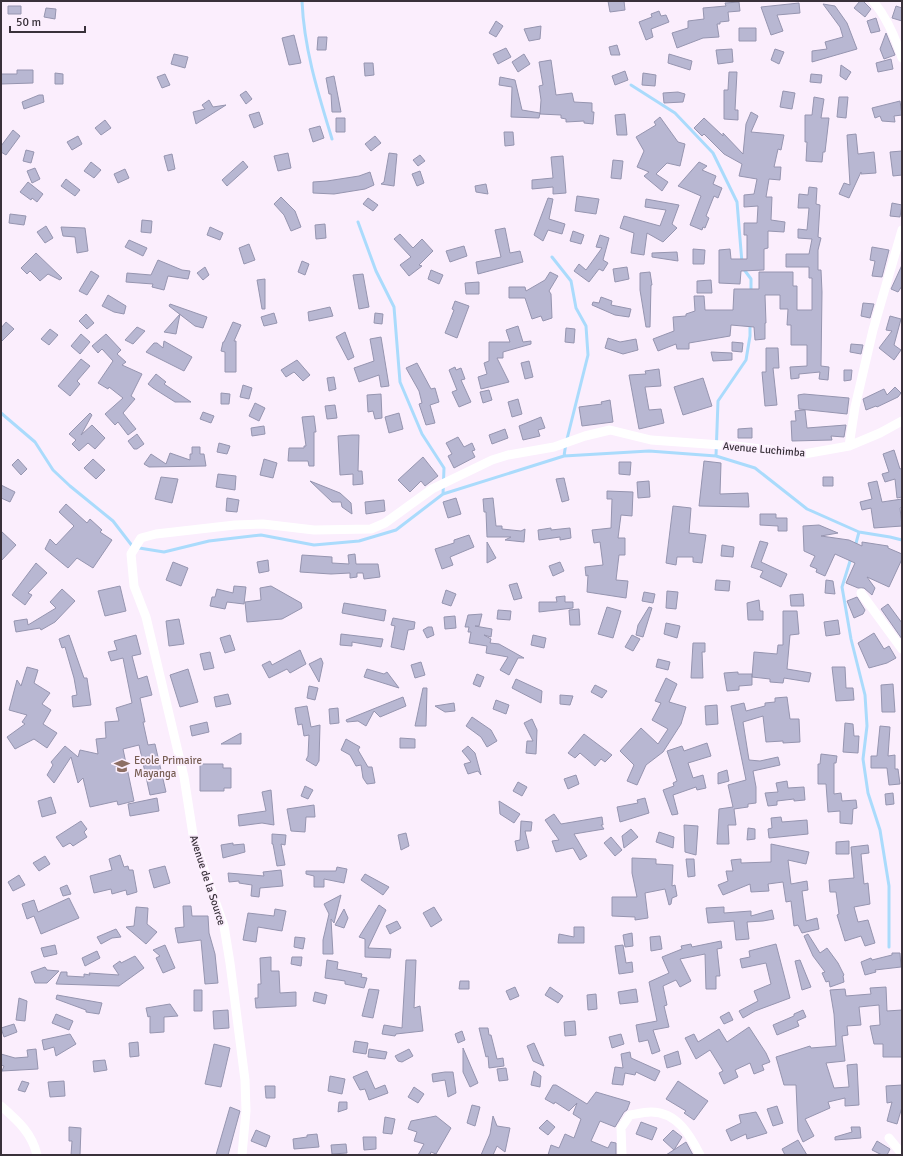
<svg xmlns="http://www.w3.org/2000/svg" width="903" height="1156" viewBox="0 0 903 1156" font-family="Signika,sans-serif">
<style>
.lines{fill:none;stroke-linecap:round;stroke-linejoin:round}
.stream{stroke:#aadbfc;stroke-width:3}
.building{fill:#b8b7d2;stroke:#9695b0}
.minor{stroke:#fff;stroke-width:9}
.labels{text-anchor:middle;stroke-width:3.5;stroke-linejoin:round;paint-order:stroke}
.street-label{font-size:11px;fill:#39313a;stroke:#fbeefd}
.education-label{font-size:11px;fill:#785e54;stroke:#fbeefd;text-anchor:start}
</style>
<rect width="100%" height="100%" fill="#fbeefd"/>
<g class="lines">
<path class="stream" d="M302,1c2,48 16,92 30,138
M631,85l44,28 38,40 24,49 5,61
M358,222l18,49 18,36 6,75 22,52 22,34 -1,26
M552,257l19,24 5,27 10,18 2,29 -22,88 -2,13
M743,268l8,11v13
M1,413l34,29 18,28 17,16 43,35 20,26 31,5 45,-11 52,-6 53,10 45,-4 37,-11 47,-36 121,-38 85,-5 67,5 39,12 52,41 52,23 31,5 12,3
M716,456l2,-55 28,-41 4,-24v-13
M855,547l4,-15
M851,558l-9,29 9,52 14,56 2,31 -4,33 5,34 12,37 9,56v61"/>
</g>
<path class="building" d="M608,1h16l1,9 -15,2z
M860,1h3l8,8 -6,8 -11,-9z
M739,2l1,9 -12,1 1,9 -9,1v2h-3l2,13 -16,1 -26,10 -5,-15 16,-5v-7l16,-2 -1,-11 23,-2 -1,-3z
M799,3l1,10 -23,2 6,16 -12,4 -10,-28z
M823,4l12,2 12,17 10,26 -45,13v-11l15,-2 -2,-7 18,-5 -3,-10z
M8,6h13v8h-13z
M896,6l6,2v13l-10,-3z
M46,8l10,1 -1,10 -11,-2z
M659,11l2,5 5,-1 3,7 -18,7 2,8 -7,3 -7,-18 13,-5 -1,-3z
M876,18l4,13 -9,2 -4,-12z
M496,21l7,5 -7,11 -7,-4z
M541,26l-1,13 -11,2 -5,-12z
M739,28h17v13h-17z
M886,33l9,22 -11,4 -4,-10z
M294,35l7,28 -12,2 -7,-27z
M318,37h9l-1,13h-9z
M617,45l3,10h-9l-2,-8z
M506,48l5,9 -13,7 -5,-10z
M732,49l1,13 -15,2 -2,-14z
M775,49l9,3 -5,12 -8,-4z
M174,54l14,3 -3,11 -14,-4z
M524,54l6,10 -12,8 -6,-10z
M669,54l23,7 -2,9 -22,-7z
M891,59l2,10 -15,3 -2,-9z
M551,60l5,35 16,-2 2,9 18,1v9h2l-1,12 -9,-1v-2l-18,1v-3l-5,-1v-3l-21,-1 1,-14 -2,-14 4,-1 -4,-23z
M364,63h9l1,12 -9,1z
M841,65l10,7 -5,8 -6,-4z
M17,70h16v13l-32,1v-10h16z
M625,71l3,9 -13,5 -3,-9z
M729,72h8l-2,38h3v10l-14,-1v-29h4z
M55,73l8,1v10h-8z
M643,73l13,2 -1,11 -13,-1z
M165,74l5,11 -8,3 -5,-11z
M811,74l11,1 -1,8 -11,-1z
M334,76l7,36h-9l-1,-18h-2l-3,-16z
M500,77l15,3 7,30 18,3 -1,5 -28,-1 1,-30 -13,-2z
M246,91l6,8 -6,5 -6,-9z
M783,91l12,2 -3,16 -12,-2z
M678,92l7,2 -2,8 -19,1 -1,-10z
M39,95h4l1,7 -20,7 -2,-7z
M814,97l10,2 -3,19h8l-4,34h-2l-1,10 -16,-1 1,-19h-2v-27h7z
M839,97h9l-2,21 -9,-1z
M209,100l4,7 13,-2 -30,19 -3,-12 12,-3 -3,-4z
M900,101l2,14 -8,1 1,6 -13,-1 -2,-5 -5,2 -3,-10z
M259,112l4,12 -9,4 -5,-13z
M751,112l7,4 -7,16 33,3 -3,15 -3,-1 -4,18h7l-1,13 -11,-1 -3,18h6l-1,23 14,2 -1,10 -16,-1v17l-4,1v21l-23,1 -1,13 -21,-1v-33l11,-1 1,10h16v-24h-3v-12h13l1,-17 -14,1v-12l10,-1 3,-15 -18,-3 3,-12 -18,-10 -20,-20 -2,2 -8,-8 10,-10 19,18v-3l20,21 3,-30z
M625,114l2,21h-10l-2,-20z
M660,117l18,25 7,2 -5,22 -13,-3 -11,11 12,8 -6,9 -18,-15 5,-4 -12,-5 7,-16 -8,-14 20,-12 -2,-3z
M336,118h9v14h-9z
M105,120l6,8 -10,7 -6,-7z
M320,126l4,12 -11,4 -4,-13z
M13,130l7,6 -14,19 -5,-3v-6z
M504,132h9l1,13 -9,1z
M856,134l2,20 16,-2 2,21 -15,1v-2l-12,26 -10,-4 5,-11 6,2 -3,-50z
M78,136l4,8 -10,6 -5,-8z
M375,136l6,7 -10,8 -6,-7z
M26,150l8,2 -3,11 -8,-2z
M902,151v24l-9,1 -3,-24z
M288,153l3,15 -13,3 -4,-15z
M389,153l8,1 -3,32 -13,-2 3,-2z
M172,154l3,15 -7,2 -4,-15z
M420,155l5,6 -7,5 -5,-6z
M563,156l3,37 -13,1v-7l-21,2v-9l21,-2 -2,-21z
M613,160l10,1 -2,18 -10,-1z
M243,161l5,6 -21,19 -5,-6z
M91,162l10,8 -7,8 -10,-7z
M699,162l8,4 -5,4 14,6 -3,8 9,4 -4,10 -4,-2 -8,20 3,2 -4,10 -2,-1 -1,3 -12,-5 11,-29 -23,-10z
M35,168l5,11 -8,4 -5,-12z
M125,169l4,9 -11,5 -4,-9z
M420,171l4,12 -7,3 -5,-12z
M370,172l4,13 -9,4 -31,5 -21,-1v-11l14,-1 32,-5z
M66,179l14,11 -5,6 -14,-10z
M28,182l15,12 -6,8 -5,-4 -1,2 -11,-8z
M486,184l2,10 -12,-2 -1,-6z
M809,187l8,1 -1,16 4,1 -2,32 3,1 -3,12v20h3l1,22 -1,74 8,1 -1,13 -9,-1 1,-7 -21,2v4l-8,1 -1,-12 17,-1v-21h-16v-20h-4l1,-16h-8v-14h-15l1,28h-1v16l-10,1 -1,-13 -23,-2 -1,11 -41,7v6h-12l-1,-5 -18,7 -5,-12 21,-8 -1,-14 13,-1v-2l9,-3 -1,-15h10l1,14h28l1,-21h25v-17h34v14h4v24h15v-32h-3v-11h-23v-13h23l3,-15 -14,-1v-9l9,1 2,-22h-11l1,-14 9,1z
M577,196l22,3 -3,15 -21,-3z
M281,197l14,14 6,16 -10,4 -7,-16 -10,-11z
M368,198l10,7 -5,6 -10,-7z
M548,198l5,1 -4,20 16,5 -3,10 -14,-4 -5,11 -9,-6z
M646,199l33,6 -7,19 5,4 -14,14 -16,-9 -3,22 -13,-2 3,-20 -14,-5 4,-12 36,10 6,-16 -21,-3z
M892,203l10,2 -2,12 -10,-1z
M10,214l16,2 -2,9 -15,-2z
M142,220l10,1 -1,12 -10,-1z
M325,224l1,14 -10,1 -1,-14z
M46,226l7,12 -8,5 -8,-11z
M61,227l24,1 3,23 -11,2 -2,-16 -12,-1z
M210,227l13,6 -3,7 -13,-5z
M505,228l5,25 10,-2 3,11 -45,12 -2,-12 25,-5 -6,-27z
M573,231l11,4 -3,9 -11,-3z
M400,234l13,14 9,-9 11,12 -14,14 3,1 -13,10 -9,-11 11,-8 -17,-18z
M600,235l9,3 -6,22 5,3 -5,8 -4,-2 -10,13 -15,-11 5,-7 7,6 16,-22 -6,-1z
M129,240l18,8 -4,8 -18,-9z
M249,244l6,16 -11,4 -5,-16z
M464,246l3,10 -17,6 -4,-11z
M872,247l17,3 -7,27 -10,-1 3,-15 -5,-1z
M693,249l12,1 -1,14h-11z
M677,252l1,9 -26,-4v-4z
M36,253l26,25 -2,2 -12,-6 -8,7 -10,-10 -3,3 -6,-6z
M158,260l24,10 8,1 -2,8 -20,-3 -4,14 -12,-3 1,-3 -27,-2 1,-9 24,2z
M302,261l7,3 -4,11 -7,-3z
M902,265v21l-4,6 -7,-3z
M205,267l4,8 -6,5 -6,-7z
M627,267l2,12 -14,3 -2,-13z
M431,270l12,5 -4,9 -11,-5z
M91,271l8,5 -12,19 -8,-4z
M550,272l8,4 -9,15 2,3 1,24 -9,3 -2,-5 -9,3 -7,-21h-16v-11h16l1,4 19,-11z
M650,272l2,13h-1l-1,42h-4l-6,-37v-17z
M363,274l6,33 -10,2 -6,-34z
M265,279v30h-3l-5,-29z
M711,280l1,13h-15v-12z
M479,282v12h-13l-1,-11z
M108,295l18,11 -2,8 -10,-2 -12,-6z
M601,297l11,4 -1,4 20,4 -2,8 -14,-2 -23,-10 1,-3 6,1z
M455,301l14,5 -12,32 -12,-5 9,-23 -2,-1z
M863,303l11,1 -4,14 -9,-2z
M170,304l37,13 -4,11 -8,-2 -26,-20z
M330,307l3,9 -24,5 -1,-9z
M274,313l3,10 -13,3 -3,-9z
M375,313l8,1 -1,10 -8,-1z
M86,314l8,9 -7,6 -8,-8z
M180,314l-4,20 -12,-2z
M890,316l11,3 -7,26 7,5 -7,10 -15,-12 13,-17 -6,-1z
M6,322l8,7 -13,13v-14z
M233,322l8,3 -7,16h2v31h-11v-20l-4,-1 2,-9h1z
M518,326l5,16 8,-1v3l-28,8v6h-6l12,24 -28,7 -3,-12 9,-3 -3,-11 5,-2v-19h21l-4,-12z
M137,327l8,4 -12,13 -8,-4z
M566,328l9,1 -1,14 -9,-1z
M50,329l8,6 -9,10 -8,-6z
M345,332l9,25 -6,3 -12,-23z
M81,334l9,8 -10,12 -9,-8z
M106,334l15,16 -4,4 9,8 -4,3 20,9 -11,22 4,3 -12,14 13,16 -8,6 -10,-13 -3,3 -10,-11 18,-16 -14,-11 -1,2 -10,-6 15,-22 -11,-12 -4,4 -6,-7z
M381,337l8,49 -8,1 -2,-12 -20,7 -5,-14 20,-7 -4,-22z
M608,338l12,4 16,-3 2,11 -15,4 -18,-6z
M164,341l28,16 -8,14 -38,-19 8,-9h3l6,5z
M732,342l11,1 -1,9 -10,-1z
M851,344l12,1 -2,9 -11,-2z
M766,348h12l1,20h-6l4,37 -12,1 -3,-34h4z
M711,352l21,1v7l-19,1z
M81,359l9,7 -13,15 3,3 -10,12 -12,-10z
M297,360l13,15 -7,6 -9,-9 -8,5 -5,-7z
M529,361l4,16 -8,2 -4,-16z
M417,363l14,26 4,-1 4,14 -9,3 5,18 -9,2 -7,-21 3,-1 -3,-12 -13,-23z
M455,367l1,3 5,-2 4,11 -4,1 10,22 -12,5 -7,-15 5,-2 -8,-20z
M659,369l2,17 -16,1 4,23 12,-1 3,14 -25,6 -10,-54 17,-1 -1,-3z
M844,370h8l-1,10 -7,1z
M156,374l10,8 -2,2 27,18h-16l-22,-14 -5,-4z
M334,377l2,12 -7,2 -2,-13z
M703,378l9,28 -29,9 -9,-28z
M243,385l9,3 -3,11 -9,-2z
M895,387l6,6 -3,4 -21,10 -1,-1 -10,4 -3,-11 21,-10 3,6z
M489,390l3,10 -9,3 -3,-11z
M221,393l9,1 -1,10h-8z
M381,394l1,24 -7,1 -2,-8 -5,1 -1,-17z
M804,394l45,4 -2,16 -48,-5 -1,-14z
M518,399l4,15 -10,3 -4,-15z
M610,400l3,22 -31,4 -3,-19 23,-3 -1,-2z
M255,403l10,5 -6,13 -10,-5z
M335,405l2,13 -10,1 -2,-13z
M805,410l2,18 39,-3 -2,12 -13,-1 1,4 -40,1 -1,-20h5l-1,-10z
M203,412l11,4 -3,7 -11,-4z
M90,413l2,2 -11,20 11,-10 13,13 -10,11 -7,-6 -9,8 -7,-7 4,-4 -7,-6z
M399,413l4,16 -14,4 -4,-16z
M314,416l2,16h-2v34h-5l-1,-5h-20l1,-13h15v-2h2l-4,-29z
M541,417l4,11 -7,2 2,6 -17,4 -4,-14z
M264,426l1,8 -13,2 -1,-8z
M752,428v10h-14v-9z
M505,429l3,9 -16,6 -3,-9z
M137,434l7,10 -7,5h-3l-6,-8z
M352,435h7l-1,36h4l1,13 -10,1v-11l-13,1 -2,-39z
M458,437l6,10 8,-4 3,7 -3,1 3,6 -21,11 -6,-12 4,-2 -6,-11z
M219,443l11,3 -3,8 -10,-2z
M192,447h8v7h4l2,12 -57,1 -5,-3 7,-10 15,10 4,-11 20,7v-6h2z
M894,450l6,19 2,-1v29l-5,1 -2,-19 -10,3 -3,-8 7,-2 -6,-18z
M423,457l15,19 -13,10 -4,-5 -11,11 -12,-12z
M18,459l9,10 -6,6 -9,-10z
M93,459l12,11 -9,9 -12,-11z
M264,459l13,4 -4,15 -13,-3z
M704,461l17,2 -1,31 28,-1 1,14 -50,-1z
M619,462h12l-1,13 -11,-1z
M218,474l18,2 -1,14 -19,-3z
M161,477l17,2 -6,24 -17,-4z
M823,477h10v9h-10z
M564,478l5,22 -7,2 -6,-23z
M310,481l30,12 11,10 1,11 -10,-7 -1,-5h-9z
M649,481l1,16 -12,1 -1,-16z
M877,481l5,21 20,-3v8l-2,1 2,18 -28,2 -3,-20 -9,2 -2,-8 12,-3 -4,-16z
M1,485l14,7 -5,10 -9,-4z
M607,491l26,1 -1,24 -11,-1 -3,23h7v17h-6l-3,25 12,1 -2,17 -39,-6 1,-17 -2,1 -1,-9 18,-2 -3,-23 -6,1 -2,-13 19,-2 1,-29h-5z
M227,498l12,2 -2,12 -11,-1z
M456,498l5,16 -13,4 -5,-16z
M493,498l3,28h6v3l19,2 4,-2 -1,13 -19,-2 6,-3h-24l-1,-25h-2l-1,-13z
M384,500l1,11 -19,3 -1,-12z
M66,504l21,19 3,-4 12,11 -2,2 12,8 -19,28 -16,-10 -9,10 -23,-19 5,-10 6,6 18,-19 -15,-14z
M673,506l18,2 -2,25 17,2 -4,28 -9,-1v-5h-16l-1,8 -10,-2z
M760,514h16v4h11v13h-9v-5l-18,-1z
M819,525l19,8 -17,3 28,4 13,6v-4l26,4v2l14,6v5l-13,28 -22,-10 8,11 -3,7 -8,-7h-6l-12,-5 9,-20 -20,-9 -10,22 -9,-4 1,-3 -7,-3 5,-10 -11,-5 -1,-25z
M551,528v2l19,-2 1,10 -11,2v-3l-21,3 -1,-10z
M1,531l15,14 -15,16z
M469,535l5,12 -24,10 3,8 -11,4 -7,-20 19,-6v-3z
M760,541l8,2 -7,19 26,12 -6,13 -21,-10 3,-6 -12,-4z
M487,542l9,16 -9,5z
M722,545l12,2 -1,10 -12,-1z
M355,554l1,10h22l2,13 -16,2 -1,-6h-6v4l-7,1v-5l-19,1 -31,-2 2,-17 30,2v6l17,1 -1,-9z
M268,560l1,11 -10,2 -2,-11z
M173,562l15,6 -7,18 -15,-6z
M560,562l4,9 -11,5 -4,-10z
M36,563l11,10 -19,20 4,2 -7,10 -13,-10z
M716,580l14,1 -1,10 -14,-1z
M826,580l7,1 2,13 -10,-1z
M517,583l5,15 -8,2 -5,-15z
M120,586l6,25 -21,5 -7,-25z
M234,586l12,1 -2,17 -17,-2 -2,7 -15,-3 2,-9h3l2,-8 16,4z
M271,586l30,17 1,5 -20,11 -35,3 -2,-20 16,-2 -1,-12z
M62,589l13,12 -20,21 -14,8 -1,-2 -24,4 -2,-11 13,-2 1,6 28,-17 -6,-6z
M446,590l10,4 -5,12 -9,-3z
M667,591l11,1 -2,17 -10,-1z
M644,592l11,2 -2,9 -11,-2z
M803,594l1,12h-13l-1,-11z
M565,596v6h8v6l-34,4v-10h18l-1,-5z
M857,597l8,13 -2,4 -9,4 -7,-17z
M759,600l1,11h3v9h-15l-1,-17z
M344,603l42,7 -2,11 -42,-8z
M888,604l14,19v16l-21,-30z
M607,607l14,4 -8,27 -15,-4z
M649,607l3,1 -9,29 -7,-2 2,-10z
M579,609l1,16h-10l-1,-15z
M498,610l13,1 -1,9 -13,-1z
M783,611h14l2,23 -9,1 -3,34 24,4 -2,9 -25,-4 -1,5 -13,-1v-3l-18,-2 2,-25 23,2 1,-9h5z
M482,614l-3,12h-4l17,3 -1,8 -7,-2 7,4 -1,4 9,1 25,14h-6l-9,17 -9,-5 8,-13 -22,-4 1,-7 -18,-3 2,-11h-3l1,-5h-4l3,-12z
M455,616l1,12 -11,1 -1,-12z
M393,618l22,4 -1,7 -6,1 -4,20 -13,-3 4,-21 -4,-1z
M179,619l5,25 -15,2 -3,-25z
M838,620l2,14 -14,2 -2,-14z
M666,623l14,3 -3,12 -13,-4z
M428,627h4l2,8 -7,3 -4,-8z
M874,633l10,16 5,-3 7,12 -9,5 -18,5 -11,-25z
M341,634l42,5 -2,8 -29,-5v4l-12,-1z
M69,635l15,43h3l4,27 -18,2 -1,-11 5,-1 -3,-17 -9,-31 -3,1 -3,-9z
M136,635l5,19 -9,2 6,23 9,-3 5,19 -12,3 5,24h-2l5,23 7,-1 11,48 -16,3 -11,-50 -16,4 11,52 -16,4 -1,-4 -27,6 -7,-29 -5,5 -7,-26 -17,26 -7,-8 6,-10 -2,-3 14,-16 13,11 2,-7 18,4 -2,-15 10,-1 -1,-16 14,-1 -3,-13 16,-5 -9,-45 -12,3 -3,-9 9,-2 -3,-9z
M230,635l5,15 -10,3 -5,-15z
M533,635l13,3 -2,10 -13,-3z
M632,635l8,4 -7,12 -8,-4z
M693,643h12v9h-3l1,26h-12z
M300,650l6,14 -16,9 -3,-4 -18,9 -7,-13 8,-4 2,4z
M210,652l4,16 -10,2 -4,-16z
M321,658l2,5 -4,19 -10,-18z
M658,659l12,3 -2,8 -12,-3z
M421,662l4,13 -10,3 -4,-13z
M27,667l11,3 -4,13 16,10 -8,11 9,6 -8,14 14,9 -10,15 -13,-9 -19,10 -8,-12 18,-13 -3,-2 5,-7 -18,-5 8,-30 4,6z
M832,667h13l1,21h7l1,12 -18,1z
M188,669l10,33 -18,5 -10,-32z
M367,669l17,5 3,-2 12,16 -35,-11z
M738,672v2h14v11l-13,1v4l-12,1 -3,-18z
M477,674l7,3 -4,10 -7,-3z
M666,678l11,6 -8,18 17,5 -5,17 -18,28 -17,13 -9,20 -10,-4 7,-16 -14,-14 21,-23 17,16 10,-15 -16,-9 9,-17 -6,-2z
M516,679l26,12 -1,12 -29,-15z
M893,684l2,28h-13l-1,-27z
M595,685l12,6 -5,7 -11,-6z
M309,686l9,2 -3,12 -8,-2z
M423,688h4l-1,38h-11z
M228,694l3,10 -15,3 -2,-10z
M560,695l13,1 -3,9 -10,-1z
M403,697l3,9 -26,11 -6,-6 -8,15 -8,-5 -11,1 -1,-2z
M787,697l3,22h9l1,23 -17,1v-2l-17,1 -3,-26 -20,6 6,38 11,1 18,-4 2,8 -27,6 3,16v16l-8,1v3l-14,2 2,16h-8l1,19h-12l2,-35 14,-2 -5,-22 18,-5 -15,-74 13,-3 2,8 19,-5v-3l10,-1v-4z
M496,700l13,5 -3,9 -13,-5z
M454,703l1,8 -10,1 -10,-6z
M717,705l1,19 -12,1 -1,-19z
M307,706l4,21 9,-2 -1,36 -3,5 -10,-6 2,-4 1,-21 -5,1 -2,-12 -4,1 -3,-17z
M338,708l1,15 -9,1 -1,-15z
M472,717l19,13 6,11 -10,6 -6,-10 -15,-11z
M532,719l5,11 -1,24 -10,-1 1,-12h6l-9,-18z
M207,722l2,10 -17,4 -2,-10z
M845,723l8,1 1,12h5l-1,17 -15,-1z
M880,726l10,1 -2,29 7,-1v14h3l2,15 -11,1 -2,-17h-16v-12h6z
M241,733v11h-20z
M584,734l28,21 -7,7 -4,-3 -6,7 -15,-13 -5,5 -7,-5z
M400,738l15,1v9h-15z
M346,739l14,8 -2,3 10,17h4l3,16 -8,1 -4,-6 -2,-13 -5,1 -6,-11 -9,-5z
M707,743l4,13 -23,7 5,15 10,-3 3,13 -9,2 -1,-3 -23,8 5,19 -6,1 -9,-25 11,-4 -1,-3 4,-2 -10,-30 15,-5 2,5z
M468,746l7,7 6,22 -3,-4 -10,3 -4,-10 7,-2 -9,-11z
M821,754l16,2 -1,7h-2v31l7,-1 1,8 14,-1 1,8 -4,1 -1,15 -12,-1v-12l-12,1 -2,-28h-8v-20h2z
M200,764h23v4h8v20h-7v3h-24z
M727,770l2,11 -11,3v-11z
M576,775l3,9 -11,5 -4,-10z
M787,781l1,7 16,-1 1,13 -11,1v-2l-17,2v4l-9,1 -3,-13 13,-1 -2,-9z
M518,782l9,5 -5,9 -9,-5z
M305,786l8,4 -5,9 -7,-3z
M271,790l3,35 -12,-2 -23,3 -1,-11 28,-4 -4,-19z
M893,793l1,11 -8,1 -1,-11z
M51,797l5,16 -14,4 -4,-16z
M157,798l2,13 -29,5 -2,-12z
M645,798l4,15 -29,9 -3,-15 21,-4 -1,-3z
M499,801l21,13 -6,9 -14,-9z
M314,805l1,12h-9l-1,15 -14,-1 -4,-22z
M554,814l7,10 41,-7 1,8h-2l3,4 -30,5 13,22 -7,4 -7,-12 -17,4 -4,-11 7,-1 -14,-20z
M781,817l1,5 25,-2 1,14 -39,4 -1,-9 4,-1 -1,-10z
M81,821l6,8 -3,3 3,5 -14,9 -3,-3 -7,4 -7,-10z
M521,821l11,1 -1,9h-6l4,17 -12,3 -2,-10 5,-1z
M684,825l14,1 -2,29 -11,-3z
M748,828l7,1v10l-8,1z
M631,829l7,8 -14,11 -2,-12z
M659,832l15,5 -1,11 -17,-6z
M406,833l3,13 -8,4 -3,-15z
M272,834l14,1 -1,10 -4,-1 4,21 -8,1 -4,-22h-1z
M611,837l11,13 -7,6 -11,-13z
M849,841v13h-13v-12z
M233,843v2l11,-1 1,8 -22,6 -2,-13z
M771,844l38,8 -3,12 -18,-4 3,24 16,-3 1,9 -6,1 4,30 11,-3 2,11 -17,4 -4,-8 -4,1 -3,-25 -5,1 -3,-20 -15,2 1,7 -18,1 -1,-8 -27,11 -5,-10 10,-4 -2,-10h7l-2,-11 10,-1v4l30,-1z
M868,845l1,8 -8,1 3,30 4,-1 2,21 -16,3 4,15 10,-2 7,23 -10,3 -4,-10 -16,5 -8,-26 2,-1 -3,-22h-6l-1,-12 25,-2 -3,-31z
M120,855l4,12 4,-1 1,4h4l4,22 -10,3 -1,-5 -14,4 -1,-5 -17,4 -4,-17 22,-6 -3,-11z
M45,856l5,8 -11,7 -6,-8z
M632,858l24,1v5l17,1 -1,21 3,-1 2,11 -5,2 -1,6 -2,1 -4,-16 -20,4 3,25 -13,2v-3l-23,-1v-19h25l-5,-24z
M686,859h8l1,17 -7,1z
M165,866l5,17 -16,5 -5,-18z
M337,867l10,2 -3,14 -20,-4v8h-10v-11l-8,-2v-3h30z
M281,870l2,16 -23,2 -1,9 -8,-1 1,-11 -13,-2v-2l-10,1 -1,-9 36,3 -1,-4z
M365,874l24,13 -6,8 -22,-15z
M19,875l6,10 -12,6 -5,-9z
M67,885l4,9 -8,2 -3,-8z
M341,895l-7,28 -3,-4 2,35h-10v-14l6,-26 -5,-10z
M69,898l10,20 -38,16 -7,-18 -7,3 -5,-15 12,-4 4,12z
M379,905l7,5 -18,38 23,1 -1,9 -25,-1v-18l-6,-2z
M183,906h8l1,10h16l1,17 6,21 3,29 -13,1 -4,-44 -23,3 -3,-15 9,-1z
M136,907l12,1 -1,16 10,8 -11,12 -20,-17 8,-1z
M434,907l8,13 -11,7 -8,-14z
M724,907v6l27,-2v5l21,-6 2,9 -11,2 -16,1 2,17 -13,1 -2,-19 -26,2 -2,-15z
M275,909l11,2 -4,20 -24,-4 -2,15 -13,-2 5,-27 26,3z
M344,909l4,9 -4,10 -9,-3z
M397,921l4,7 -11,6 -4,-8z
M574,927h10v16h-26l1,-9 15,3z
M116,929l5,8 -9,1 -11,6 -4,-7z
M632,933l1,13 -8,1 -2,-12z
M808,934l12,19 7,-5 11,15 6,12 -1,1 1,6 -14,5 -1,-6 -3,1 -4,-9 3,-1 -12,-16 -9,-20z
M660,936l2,13 -11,2 -1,-14z
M295,937l10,1 -2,11 -9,-2z
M721,941l1,7 -5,1 3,27h-4v13h-10l-1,-35 -25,5 11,22 -11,6 -4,-7 -13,6 4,19 -3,1 5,21 -16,3 7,21 -8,3 -4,-14 -9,2 -3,-17 21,-4 -8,-39 20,-9 -7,-16 20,-8 -1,-3 10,-2 1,3z
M776,944l14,54 -35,13 -12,7 -4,-7 19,-10 -4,-10 17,-7 -5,-21 -24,5 -2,-9 10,-2 -1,-6z
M55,945l2,9 -13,3 -3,-9z
M165,945l10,23 -12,5 -7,-15 4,-2 -7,-6z
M623,945l3,18 6,-1 1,10 -14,2 -4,-28z
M97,951l3,7 -15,8 -3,-8z
M892,953h8l1,14 -26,3 1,2 -11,3 -4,-13 10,-4 1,2 20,-5z
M135,956l9,12 -25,18 -63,-2 5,-12h6v4l17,1v-3l6,1 -1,-2 30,2 -6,-9 7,-5 1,2z
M271,957v14h8l1,22 16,-1v14l-40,2 -1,-10h3v-14h3l-1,-26z
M292,957h10l-1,9 -10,-2z
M327,960l11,2 -1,7 25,5 -1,3 6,1 -3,10 -19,-4v-3l-20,-3z
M406,960h10l-2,48 6,-2 3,25 -27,3 -1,2 -13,-2 2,-9 18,3z
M800,960l11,27 -9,3 -7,-29z
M45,967l2,3 12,1 -12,12h-12l-4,-11z
M460,981h9v8h-10z
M515,987l4,9 -9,4 -4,-9z
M550,987l13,9 -5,7 -13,-8z
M886,987l1,24 15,-1v47h-19v-13h-9l-4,-18 10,-1 -1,-20 -20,2 2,18 -14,1 1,9 -6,1 3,25 -19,2 8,25 15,-1 -2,-22 10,-1 2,41 -14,1v-8l-17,4 2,6 -25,11 9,17 -11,6 -5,-11 -2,-46h-12l-8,-28 34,-11 1,2 25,-2 -2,-32 -4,-24 15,-1 1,7 25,-2 -1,-6z
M369,989l10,1 -6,28 -11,-2z
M636,989l2,13 -18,2 -2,-12z
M194,990h8v21h-8z
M315,992l12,3 -2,9 -12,-3z
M596,994l1,15 -9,1 -1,-15z
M57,995l45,8 -3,11 -13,-2v-2l-30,-11z
M19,998l8,3 -2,20 -9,-1z
M170,1004l8,12 -14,1v15l-14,1v-17l-2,1 -2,-9z
M228,1010l1,18 -15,1 -1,-18z
M803,1010l3,7 -9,4 2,5 -22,9 -4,-10 21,-9v-2z
M729,1012l4,8 -9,4 -4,-7z
M56,1014l17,7 -4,9 -17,-7z
M575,1021l1,14 -11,1 -1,-14z
M14,1024l3,8 -13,5 -3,-9z
M749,1027l17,26 4,9 -8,3 2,5 -10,4 -4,-11 -15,7 3,7 -14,7 -5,-11 4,-2 -13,-21 -14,9 -11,-21 9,-4 4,8 21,-13 8,13z
M479,1028h9l1,7h2l6,24 6,-1 1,8 -15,2 -1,-12 -2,1z
M462,1031l3,9 -7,3 -3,-9z
M70,1034l6,10 -20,12 -2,-9 -10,3 -2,-10z
M621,1034l3,10 -12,4 -3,-11z
M355,1041l13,2 -2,11 -13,-2z
M138,1042l1,14 -9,1 -1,-14z
M534,1043l10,23 -11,-5 -6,-15z
M214,1044l16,4 -9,39 -16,-3z
M463,1048l15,35 -8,4 -7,-15z
M36,1049l2,20 -36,2 2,-5 -3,-1v-11l14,4 13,-1 -1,-7z
M369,1049l18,3 -2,7 -17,-2z
M409,1049l4,7 -11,6 -4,-1 -3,-5z
M678,1051l3,13 -14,4 -3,-12z
M630,1052l1,6 29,13 -5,10 -19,-9 -1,3 -10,-2 -2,12 -11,-1 3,-17 8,1 -2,-14z
M105,1060l2,10 -13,2 -1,-11z
M506,1068l2,12 -9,1 -2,-12z
M367,1071l8,18 10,-4 3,8 -19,7 -4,-11 -5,1 -7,-13z
M534,1071l7,5 -1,11 -9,-2z
M445,1072h8l3,21 -8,4 -3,-17 -12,2 -1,-8z
M330,1076l15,3 -3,15 -14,-3z
M22,1081l7,2 -4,9 -7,-2z
M64,1081l1,15 -15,1 -2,-15z
M678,1081l30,20 -14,19 -10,-7 2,-2 -20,-12z
M553,1085h3l31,19 9,-12 34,10 -3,8 -3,2 -9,15 -15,-6 -9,20 17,7 3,-6 5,1v12h-68l3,-10 8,3 6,-14 9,4 7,-19 -8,-5 4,-11 -8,8 -14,-9 -1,2 -9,-5z
M902,1085v22l-5,17 -10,-3 5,-19 -5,1 -1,-17z
M265,1086h10v12h-9z
M414,1087l10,7 -6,9 -10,-6z
M339,1102h8v7l-9,3z
M472,1105l8,2 -5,19 -8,-3z
M777,1106l6,17 -10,3 -6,-17z
M230,1107l10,4 -12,44h-12z
M756,1112l11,21 -20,6 -1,-5 -15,7 -5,-11 15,-7 -2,-8z
M436,1116l15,12 -15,26 -5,-2 -1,3h-12l6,-11 -10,-3 3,-9 -9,-3 3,-8z
M493,1116l4,10 13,2 -5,24 -8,-6 -4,9h-12l9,-21z
M385,1117l10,2 -3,15 -9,-1z
M547,1120l8,7 -7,8 -9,-7z
M641,1122l16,6 -5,12 -16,-6z
M69,1127l12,1 -1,27h-9l1,-14h-3z
M851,1127h9l1,11 -26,2v-3l17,-5z
M256,1130l14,6 -4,11 -15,-6z
M673,1130l9,7 -8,13 -11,-10z
M317,1134l2,13 -25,2 -1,-10 14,-2v-2z
M363,1137h13v12l-12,1z
M798,1140l9,15h-22l-3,-6z
M877,1141l13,8 -3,6h-5l-10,-5z
M686,1142l7,13h-27z
M346,1144l1,9 -15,1 -1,-9z"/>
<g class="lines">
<path class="minor" d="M873,1c14,17 22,35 29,57
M849,446l6,-39 18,-77 29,-100
M861,593l41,56
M1,1106c17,15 31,27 36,49
M889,1138l13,16
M242,1155l4,-44 -1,-31 -15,-117 -6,-37 -30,-85 -10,-64 -38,-160 -12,-31 -3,-32 10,-16 15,-4 79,-9 28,-1 51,6 57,-1 14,-6 47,-34 60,-29 16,-5 46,-8 31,-11 25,-6 41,10 84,6 69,8 45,-8 31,-13 22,-12
M622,1155l-1,-27 9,-13c6,-1 14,-3 21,-3 26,0 39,23 49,43"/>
</g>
<defs>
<symbol id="school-bare" viewBox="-9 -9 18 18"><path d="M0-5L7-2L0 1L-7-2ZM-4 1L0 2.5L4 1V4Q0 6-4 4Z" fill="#8d6e63" stroke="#fbeefd" stroke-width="2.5" paint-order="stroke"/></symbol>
</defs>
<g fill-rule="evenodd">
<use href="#school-bare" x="111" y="755" width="22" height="22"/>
</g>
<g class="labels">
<g class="street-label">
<text transform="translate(764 449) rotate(5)" y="4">Avenue Luchimba</text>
<text transform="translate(208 880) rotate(72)" y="4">Avenue de la Source</text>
</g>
<g class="education-label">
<text x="134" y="764">Ecole Primaire<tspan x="134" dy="13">Mayanga</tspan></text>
</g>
</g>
<rect width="903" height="1156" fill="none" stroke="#39313a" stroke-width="4"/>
<path d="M10 26v6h75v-6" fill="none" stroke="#39313a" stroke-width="2"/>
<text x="16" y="26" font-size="12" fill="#39313a" stroke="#fbeefd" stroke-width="3" paint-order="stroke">50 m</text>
</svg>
